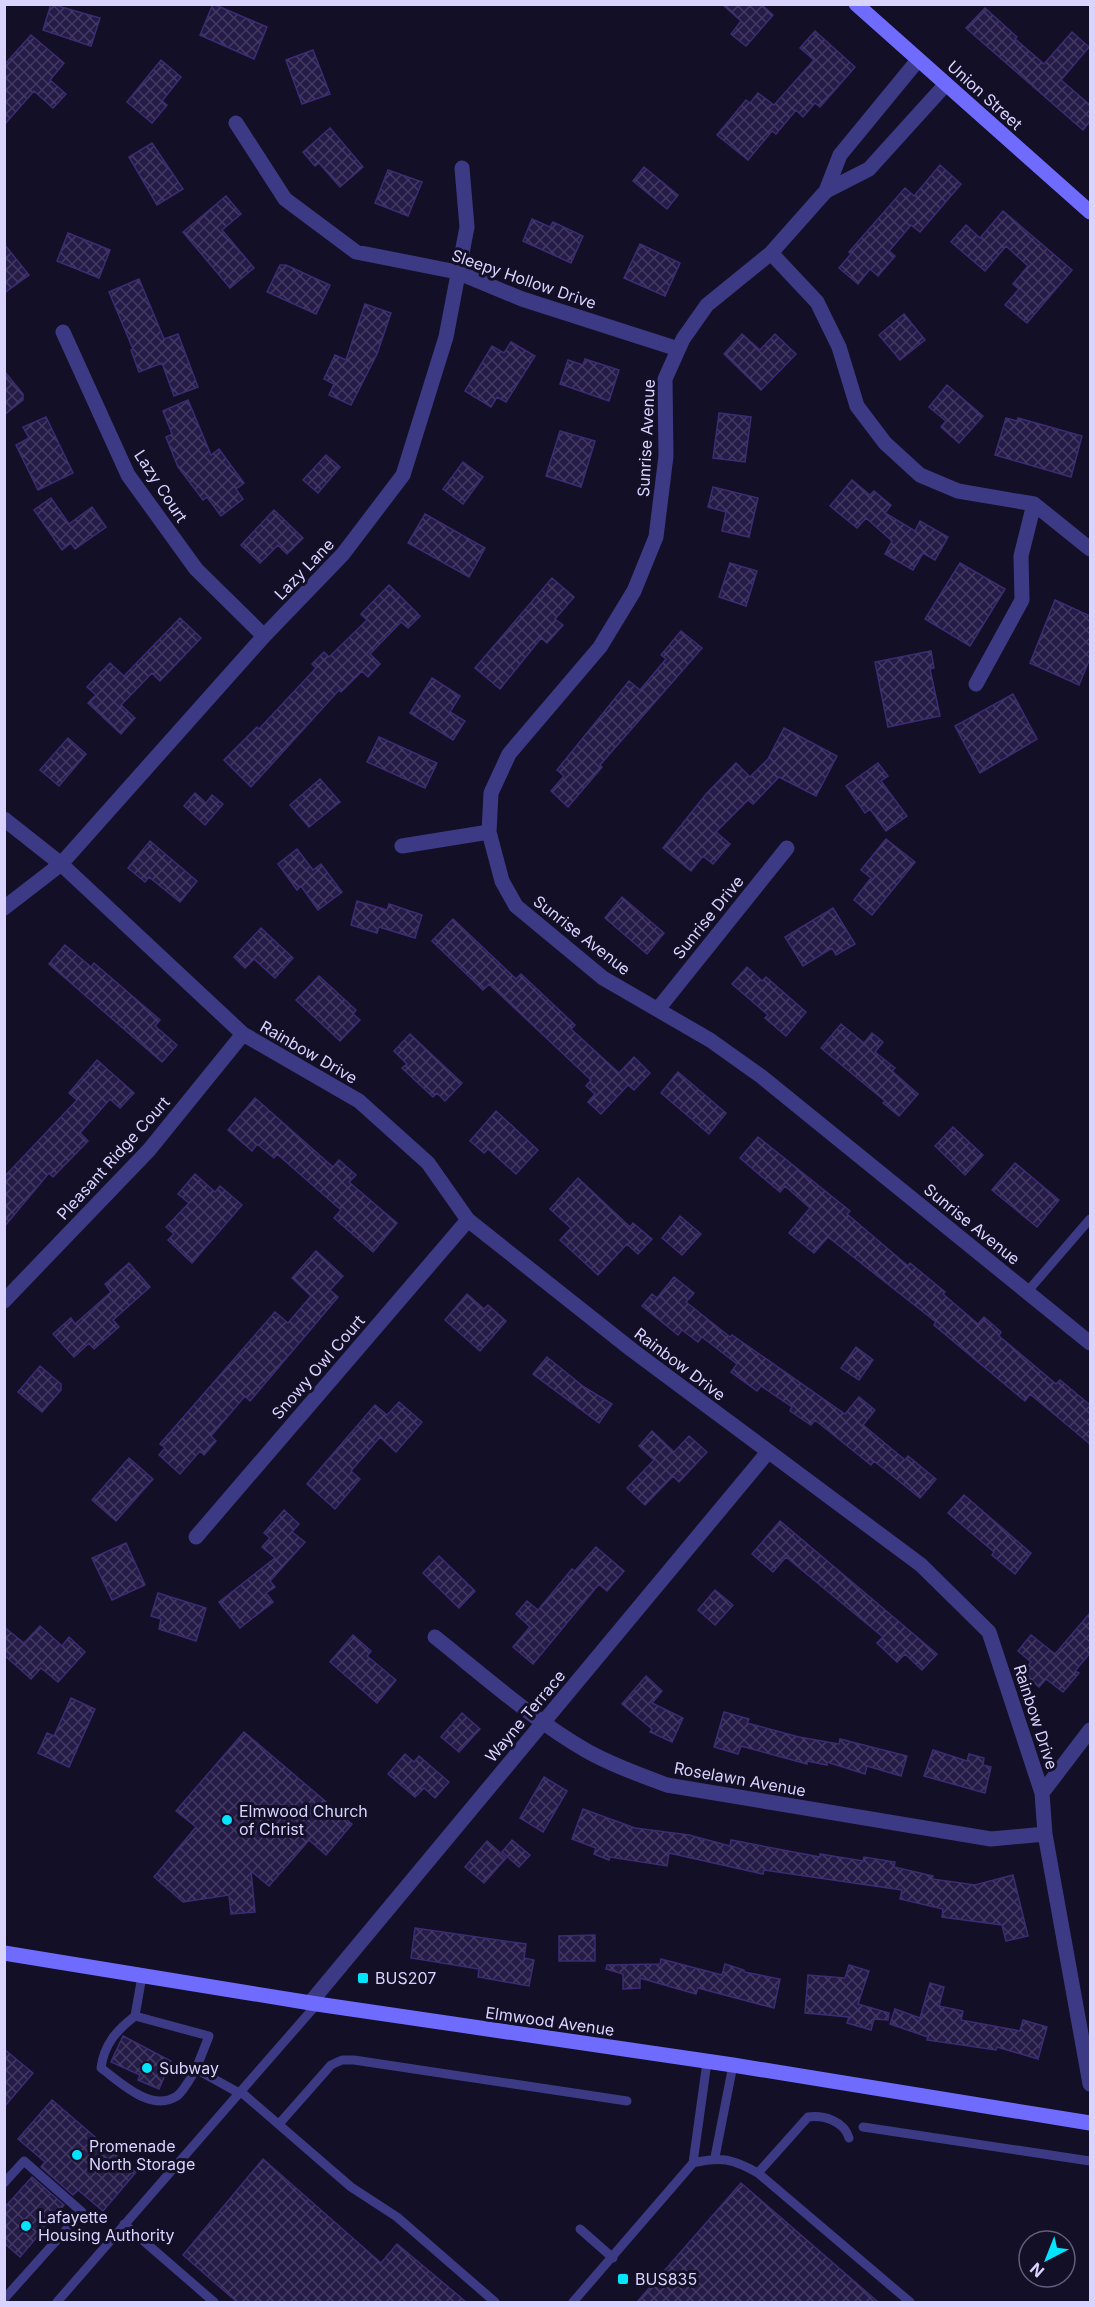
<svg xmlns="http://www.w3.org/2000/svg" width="1095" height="2307" viewBox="0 0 1095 2307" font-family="Inter,sans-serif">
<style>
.building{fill:url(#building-cross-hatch);stroke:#3b2d73;stroke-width:1.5}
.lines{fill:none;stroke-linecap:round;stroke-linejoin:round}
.lane{stroke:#3d3a85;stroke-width:9}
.street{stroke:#3d3a85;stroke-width:15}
.secondary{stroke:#6f6bff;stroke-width:15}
.poi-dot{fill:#00e5ff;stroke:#130f26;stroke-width:2}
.labels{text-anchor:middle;stroke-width:6;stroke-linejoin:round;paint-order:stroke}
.street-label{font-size:16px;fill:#d9d4ff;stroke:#130f26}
.poi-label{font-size:16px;fill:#d9d4ff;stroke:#130f26;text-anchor:start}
</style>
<defs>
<pattern id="building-cross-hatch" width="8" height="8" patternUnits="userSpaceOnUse" patternTransform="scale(1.5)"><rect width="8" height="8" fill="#241b47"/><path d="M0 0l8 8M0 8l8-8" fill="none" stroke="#433b63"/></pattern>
</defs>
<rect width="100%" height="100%" fill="#130f26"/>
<path class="building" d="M51,4l49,14 -9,28 -48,-16z
M213,4l54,23 -13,32 -54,-24z
M722,4h39l12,11 -27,31 -15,-12 10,-13z
M985,8l32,29 -2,2 29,25 28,-32 17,15 -28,33 29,25v16l-7,9 -117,-102z
M815,31l40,36 -35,40 -5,-4 -12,14 -7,-7 -20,24 -4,-3 -24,29 -31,-25 29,-35 4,3 8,-10 16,12 40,-45 -14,-12z
M31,35l33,28 -14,17 16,14 -13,14 -19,-17 -30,34v-60z
M313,50l17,44 -28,10 -16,-44z
M161,60l20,17 -19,24 5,4 -15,18 -25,-21z
M330,128l33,39 -23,20 -21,-24 -4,3 -12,-14z
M152,143l31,46 -26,16 -28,-48z
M940,165l21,19 -41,48 -9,-7 -22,26 6,5 -17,20 -8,-7 -12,15 -19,-16 12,-14 -2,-2 56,-64 9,8z
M644,167l34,28 -11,14 -34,-28z
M388,170l34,12 -14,34 -33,-13z
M226,196l15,18 -19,16 32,38 -24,20 -47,-56z
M1003,211l69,59 -45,53 -22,-18 14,-16 -6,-5 15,-18 -22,-20 -21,25 -34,-29 15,-17 14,13z
M532,219l18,8 3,-5 30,14 -12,27 -48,-22z
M68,233l42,17 -11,28 -42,-17z
M4,244l25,31 -25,18z
M640,244l40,19 -15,33 -41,-18z
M280,265h6l44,20 -14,29 -49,-22z
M139,279l25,60 14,-5 20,53 -24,9 -12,-33 -23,9 -8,-22 2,-1 -24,-57z
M365,304l26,9 -14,41 -26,51 -22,-10 5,-11 -10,-5 11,-24 11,5z
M904,314l21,26 -25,20 -21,-25z
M742,334l18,16 15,-16 21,20 -35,36 -37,-36z
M511,342l24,14 -29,46 -9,-5 -6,10 -26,-16 27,-45 12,7z
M585,359l34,11 -10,31 -49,-17 8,-24 15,5z
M4,371l19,23v6l-19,15z
M947,385l36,31 -24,27 -18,-16 5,-6 -17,-14z
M188,400l23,55 8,-6 25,34 -8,6 7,10 -22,17 -14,-19 -4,3 -25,-33 -12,-30 6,-3 -9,-23z
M719,413l32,4 -6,45 -32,-4z
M46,417l27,56 -35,17 -22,-45 13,-7 -6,-11z
M1006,418l11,3 1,-3 64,18 -11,41 -76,-22z
M560,431l35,10 -14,46 -35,-11z
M326,455l14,12 -22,26 -15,-13z
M463,462l20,15 -20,27 -20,-15z
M852,480l18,15 4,-4 17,14 -6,8 30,18 5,-10 28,16 -13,23 -12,-7 -10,17 -28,-16 7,-13 -26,-23 -9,10 -27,-22z
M713,487l45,11 -9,39 -27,-6 4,-19 -18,-5z
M51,498l18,26 23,-17 14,20 -31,22 -4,-6 -9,7 -28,-40z
M274,510l29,28 -16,16 -9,-9 -18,18 -19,-18z
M425,514l60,34 -16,29 -61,-34z
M730,563l27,8 -11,35 -27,-9z
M960,563l45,26 -35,57 -45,-27z
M552,578l22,19 -19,22 8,6 -16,18 -6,-5 -41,51 -25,-21z
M389,585l31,31 -12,12 -7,-6 -31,32 10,10 -12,13 -6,-6 -21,21 -2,-2 -88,97 -27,-27 33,-33 2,2 57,-61 -4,-4 12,-12 5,5 38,-37 -6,-6z
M1055,600l35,16v42l-11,27 -49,-22z
M180,618l21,20 -41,43 -8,-8 -31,32 14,13 -14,16 -33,-31 8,-8 -9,-8 23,-24 14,13z
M681,631l21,17 -102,117 2,2 -34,40 -17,-16 13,-15 -7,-6 72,-89 11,9 26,-31 -5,-4z
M931,651l3,17 -4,1 10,47 -52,11 -13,-65z
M432,678l28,18 -10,16 15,9 -12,19 -43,-27z
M1013,694l24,45 -57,34 -25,-47z
M784,728l53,28 -21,40 -37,-19 -26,27 -5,-4 -32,32 14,12 -17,20 -10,-8 -12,15 -28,-23 44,-55 29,-30 14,14 18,-18z
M379,737l58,26 -12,25 -58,-26z
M68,738l18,16 -27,32 -19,-16z
M878,763l10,13 -7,5 26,35 -21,15 -16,-22 -5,4 -19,-27z
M320,779l20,23 -31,25 -19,-22z
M195,793l11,10 6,-8 11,9 -18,21 -21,-19z
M886,839l29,23 -43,53 -18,-15 17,-22 -10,-8z
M150,841l47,40 -17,21 -31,-25 -4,5 -17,-14z
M297,849l16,21 8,-6 21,28 -24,18 -17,-24 -4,4 -19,-26z
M622,897l42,36 -17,21 -42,-36z
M357,901l30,9 2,-6 33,11 -7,23 -36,-11 -2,6 -26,-8z
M833,908l22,36 -19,11 -4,-7 -29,18 -18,-29z
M453,919l63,60 5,-5 54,51 -4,4 48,44 15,-16 16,16 -16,17 -6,-5 -27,29 -13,-12 7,-8 -9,-8 5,-6 -102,-96 -6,6 -51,-49z
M261,928l32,30 -18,20 -21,-19 -9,9 -11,-11z
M65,945l26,22 3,-4 66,57 -5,6 22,19 -15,17 -113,-98z
M747,967l15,14 4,-4 40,35 -20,24 -21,-18 3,-3 -36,-31z
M319,976l37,34 -3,4 7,6 -20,21 -44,-41z
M841,1024l23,19 8,-10 11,9 -8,10 20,16 -3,3 26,23 -19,22 -16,-13 2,-2 -64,-53z
M410,1034l52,49 -17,18 -8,-8 -4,4 -31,-29 5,-4 -13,-13z
M97,1060l37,33 -14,15 -10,-9 -30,34 8,8 -35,36 -4,-4 -45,54v-50l73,-77 -8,-7z
M678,1072l48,41 -17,21 -48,-41z
M255,1098l78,69 6,-7 17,15 -7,7 48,41 -24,29 -39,-34 7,-8 -64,-56 -3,4 -17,-14 -5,7 -24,-21z
M496,1111l42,39 -22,24 -28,-25 -4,4 -14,-12z
M953,1127l30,28 -18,20 -30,-29z
M758,1137l92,74 -3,3 61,52 2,-3 35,29 -2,2 35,30 6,-7 17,15 -2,4 57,48 4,-4 30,25v39l-60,-50 -5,7 -91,-76 2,-3 -108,-85 -14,16 -25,-20 21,-25 -25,-22 -5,6 -40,-34z
M1015,1163l44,37 -22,27 -45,-37z
M195,1174l20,18 5,-6 22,19 -50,58 -24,-23 6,-6 -8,-7 23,-24 -11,-9z
M578,1178l52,49 3,-4 19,16 -14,15 -11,-10 -29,31 -38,-35 11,-12 -21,-19z
M680,1216l21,18 -19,21 -20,-17z
M316,1251l27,25 -13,14 8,7 -88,104 -5,-5 -34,40 5,5 -12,14 -4,-4 -20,23 -21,-19 6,-7 -5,-4 115,-132 13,11 23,-27 -19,-18z
M129,1263l21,24 -37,33 6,7 -25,22 -5,-6 -15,14 -21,-23 18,-16 4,6 36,-32 -6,-8z
M674,1277l20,16 -8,9 44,35 2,-2 113,79 14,-17 16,13 -12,15 42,35 3,-4 28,23 -16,19 -46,-37 -3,4 -56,-45 -4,5 -21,-14 2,-4 -31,-21 -4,5 -26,-19 6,-8 -35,-27 -4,5 -16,-12 -4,5 -36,-29 10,-12 5,4z
M467,1294l17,15 4,-4 18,16 -26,30 -35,-31z
M856,1347l17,13 -14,20 -18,-12z
M547,1357l37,30 28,17 -13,19 -66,-49z
M40,1366l21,18v6l-19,22 -24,-20z
M399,1402l23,20 -26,30 -16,-15 -29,34 9,8 -25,30 -28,-25 68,-79 12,10z
M652,1431l22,21 15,-16 18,16 -28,30 -6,-6 -28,29 -18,-17 27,-28 -15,-14z
M129,1458l24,21 -37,42 -24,-21z
M964,1495l67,58 -16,21 -23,-19 2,-3 -46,-39z
M284,1510l15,14 -7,8 13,10 -35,39 5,6 -9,6 7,9 -33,26 -21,-26 56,-44 -13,-11 8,-9 -6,-5z
M780,1521l157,133 -15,16 -17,-16 -8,8 -20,-19 6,-6 -97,-80 -13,15 -21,-18z
M126,1543l19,42 -33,15 -20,-42z
M596,1547l28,24 -17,20 -8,-7 -66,80 -20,-17 17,-20 -14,-13 11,-13 11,9 34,-41 3,2z
M439,1556l36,35 -16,17 -36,-35z
M715,1590l18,15 -18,20 -17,-15z
M158,1593l48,15 -10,33 -37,-12 2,-10 -10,-3z
M1090,1613v40l-15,18 4,2 -16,19 -17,-13 -7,8 -17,-15 9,-10 -13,-11 13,-16 24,19z
M40,1626l22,20 7,-9 16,15 -27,30 -17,-14 -10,11 -27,-24v-28l20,16z
M353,1635l18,16 -4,5 29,24 -19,23 -47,-41z
M646,1676l16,15 -10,12 31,15 -11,24 -22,-10 2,-3 -30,-25z
M71,1698l24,11 -26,58 -31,-14 9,-20 7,3z
M724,1712l25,7 -2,4 52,14 40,7 1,-5 67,17 -6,20 -34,-10 -2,8 -38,-12v3l-20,-4v3l-66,-18 -3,8 -24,-7z
M462,1713l18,16 -21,23 -18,-15z
M244,1732l108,92 -26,31 -17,-15 -40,46 -18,-15 4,41 -24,2 -2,-19 -46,7 -29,-25 42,-50 -20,-16z
M933,1750l34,11 2,-7 15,4 -1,7 8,2 -6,26 -61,-17z
M405,1754l9,8 5,-6 30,26 -14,16 -11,-10 -9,9 -27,-23z
M544,1777l23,14 -24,41 -23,-14z
M583,1809l52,19 54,7 41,11 1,-6 89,17v-3l43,7 1,-4 31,5 -1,5 39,9 -1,3 43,6 38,-10 15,61 -22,5 -4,-16 -60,-8 1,-8 -43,-10 2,-9 -138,-20 -1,4 -94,-21 -2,13 -57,-9 -1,3 -15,-6 2,-6 -24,-9z
M512,1840l18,15 -11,12 -17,-15z
M487,1841l19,17 -22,25 -19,-16z
M415,1928l111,16 -2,14 10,2 -5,26 -51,-9 1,-8 -68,-11z
M595,1935v26h-36v-25z
M661,1959l61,16 3,-11 19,6v2l36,7 -6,29 -76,-20 -2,6 -56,-16v10l-17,1v-15l-17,-5 1,-4 53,-1z
M849,1965l20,6 -11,33 31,9 -1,7 -14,-1 -3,11 -24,-7 2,-6 -44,-4 3,-38 37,3z
M930,1983l14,4 -5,19 24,5 -2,9 59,11 3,-11 24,7 -9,32 -41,-12 -1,3 -69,-10 1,-3 -38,-13 5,-15 25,9z
M123,2036l48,25 -12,28 -21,-9 2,-5 -29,-13z
M4,2049l29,24 -29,34z
M52,2100l84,72 -33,39 -25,-21 -5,5 -32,-28 4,-5 -27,-23z
M263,2159l118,104 16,-19 69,58h-229l-54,-47z
M32,2177l32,28 -44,52 -16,-14v-35z
M741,2183l137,119h-241z"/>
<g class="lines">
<path class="lane" d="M1027,1292l63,-73
M142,1976l-7,40 74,20 -13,33 43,24
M135,2016c-18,14 -31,28 -34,52 19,14 50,45 76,28 7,-5 14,-19 19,-27
M240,2091l111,96 46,30 98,85
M279,2124l52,-59 11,-5h12l273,41
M863,2127l227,34
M715,2157l18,-92
M693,2163c28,-7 40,-4 65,10l152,129
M758,2173l50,-56c16,-2 36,4 41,21
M4,2183l20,-22 58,51 -78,87
M124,2224l90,78
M580,2229l33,29
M57,2302l260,-298
M573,2302l120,-139 14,-101"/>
<path class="street" d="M918,60l-78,95 -14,36 -55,62 -64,52 -24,34 -18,40 1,77 -10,81 -22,54 -34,56 -91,107 -18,39 -2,39 13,49 14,25 87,72 107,62 52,37 328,266
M236,123l49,76 71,53 101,20 65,27 156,50
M826,191l43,-22 77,-85
M771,253l46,49 22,45 18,59 28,37 35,32 38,16 76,13 56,45
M63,332l65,143 68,94 68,67
M976,684l46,-84 -1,-44 13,-52
M4,819l57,45 182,170 116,67 69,62 40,57 164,130 289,215 68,67 53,161 3,41 45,250
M402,846l87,-14
M4,908l57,-44 203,-228 79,-82 60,-79 43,-138 21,-110 -5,-59
M658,1009l129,-161
M4,1301l145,-151 94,-116
M196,1537l272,-317
M435,1637c49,39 97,82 152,114 25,14 53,24 80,34l324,54 54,-5
M1042,1793l48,-63
M310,2003l458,-551"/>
<path class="secondary" d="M856,4l234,208
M4,1953l313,51 416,61 357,58"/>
</g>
<g class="poi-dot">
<circle cx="227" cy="1820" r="6"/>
<rect x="357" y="1972" width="12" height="12" rx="3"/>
<circle cx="147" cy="2068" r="6"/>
<circle cx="77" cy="2155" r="6"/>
<circle cx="26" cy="2226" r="6"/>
<rect x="617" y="2273" width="12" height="12" rx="3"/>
</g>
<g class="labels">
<g class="street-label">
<text transform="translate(985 95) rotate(42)" y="6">Union Street</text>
<text transform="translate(524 279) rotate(19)" y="6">Sleepy Hollow Drive</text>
<text transform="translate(646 438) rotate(-87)" y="6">Sunrise Avenue</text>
<text transform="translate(161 486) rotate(57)" y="6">Lazy Court</text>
<text transform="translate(304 569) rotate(-46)" y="6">Lazy Lane</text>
<text transform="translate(708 917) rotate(-51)" y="6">Sunrise Drive</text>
<text transform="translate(582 935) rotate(38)" y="6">Sunrise Avenue</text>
<text transform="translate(309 1052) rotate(30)" y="6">Rainbow Drive</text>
<text transform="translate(113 1158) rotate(-48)" y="6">Pleasant Ridge Court</text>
<text transform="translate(972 1224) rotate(39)" y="6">Sunrise Avenue</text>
<text transform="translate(680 1364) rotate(37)" y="6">Rainbow Drive</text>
<text transform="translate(318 1367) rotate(-49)" y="6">Snowy Owl Court</text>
<text transform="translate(525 1716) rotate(-50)" y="6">Wayne Terrace</text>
<text transform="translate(1036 1717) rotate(72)" y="6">Rainbow Drive</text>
<text transform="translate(740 1779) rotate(10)" y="6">Roselawn Avenue</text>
<text transform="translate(550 2021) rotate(8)" y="6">Elmwood Avenue</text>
</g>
<g class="poi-label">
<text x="239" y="1817">Elmwood Church<tspan x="239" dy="18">of Christ</tspan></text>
<text x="375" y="1984">BUS207</text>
<text x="159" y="2074">Subway</text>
<text x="89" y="2152">Promenade<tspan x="89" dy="18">North Storage</tspan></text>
<text x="38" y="2223">Lafayette<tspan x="38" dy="18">Housing Authority</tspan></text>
<text x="635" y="2285">BUS835</text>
</g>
</g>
<rect width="1095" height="2307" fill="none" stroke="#d9d4ff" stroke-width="12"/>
<g transform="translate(1047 2259) rotate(222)"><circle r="28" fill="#130f26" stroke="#625e7d" stroke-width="1.5"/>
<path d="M0-4.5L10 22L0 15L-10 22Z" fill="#00e5ff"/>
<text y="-9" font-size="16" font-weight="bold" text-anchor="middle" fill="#d9d4ff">N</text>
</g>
</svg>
